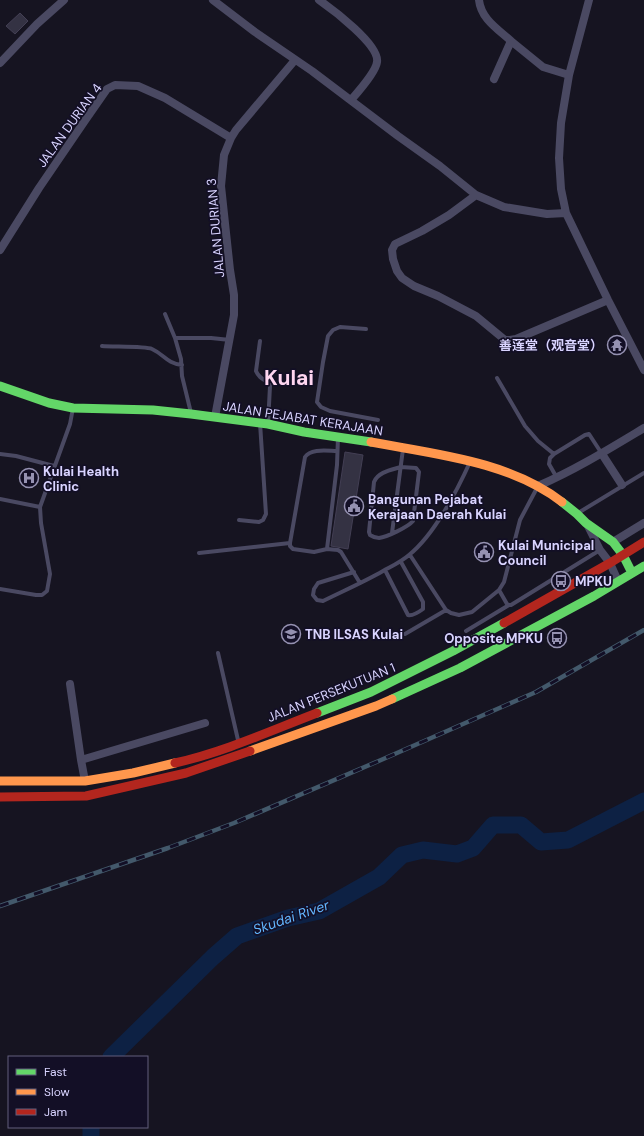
<svg xmlns="http://www.w3.org/2000/svg" width="644" height="1136" viewBox="0 0 644 1136" font-family="'DM Sans','Noto Sans SC',sans-serif">
<style>
.lines{fill:none;stroke-linecap:round;stroke-linejoin:round}
.river{stroke:#0d2144;stroke-width:17}
.building{fill:#343243;stroke:#433f54}
.lane{stroke:#4a4962;stroke-width:4}
.street{stroke:#4a4962;stroke-width:8}
.fast{stroke:#63d668;stroke-width:9}
.slow{stroke:#ff974d;stroke-width:9}
.jam{stroke:#b3261e;stroke-width:9}
.rail-casing{stroke:#43596b;stroke-width:4.5}
.rail{stroke:#130f26;stroke-width:3;stroke-dasharray:9;stroke-linecap:butt}
.labels{text-anchor:middle;stroke-width:3.5;stroke-linejoin:round;paint-order:stroke}
.street-label{font-size:13px;fill:#d9d4ff;stroke:#130f26}
.poi-label{font-size:13px;font-weight:bold;fill:#d9d4ff;stroke:#130f26;text-anchor:start}
.water-label{font-size:14px;font-style:italic;fill:#62b6ff;stroke:#130f26}
.town-label{font-size:21px;font-weight:bold;fill:#ffd6f0;stroke:#130f26}
</style>
<rect width="100%" height="100%" fill="#161421"/>
<g class="lines">
<path class="river" d="M111,1057l102,-100 24,-21 51,-18 31,-7 60,-34 23,-22 21,-5 34,4 16,-6 20,-23h28l20,17 27,-2 76,-39
M91,1127v9"/>
</g>
<path class="building" d="M20,13l8,8 -13,13 -9,-8z
M345,452l18,3 -15,94 -17,-3z"/>
<g class="lines">
<path class="lane" d="M165,314l10,24 6,21 1,17 9,37
M366,329l-26,-2 -7,3 -5,6 -5,26 -6,40 4,5 9,4 48,9
M175,338h36l19,2
M260,341l-4,30c3,7 7,8 13,12l1,3 -2,38
M102,346c10,1 43,0 50,3 13,6 14,14 30,16
M497,378l28,48 13,15 16,13
M338,437l-1,28 -10,84 11,1 3,2 19,31
M0,454l16,2 38,10
M401,467l15,1 3,4 -6,49c-5,6 -26,16 -34,17 -3,0 -6,-1 -9,-3l-1,-3 5,-50c4,-10 17,-12 27,-15z
M557,478l-8,-14 1,-6 4,-4 31,-19 4,-1 13,20
M0,499l40,8
M578,513l66,-40
M239,520l20,2 4,-2 3,-6 -6,-91
M392,533l11,-84
M327,549l-13,3 -21,-3 -3,-3v-3l15,-86c6,-9 23,-6 32,-6
M199,553l91,-10
M410,555l36,55 5,3 8,2 13,-3 27,-22 5,-8 16,-62 18,-34
M385,570l23,45c5,1 11,-3 15,-6v-7l-22,-40
M354,572l-36,11 -4,6 -1,6 4,5 6,1c20,-10 41,-19 60,-30 9,-5 18,-9 26,-16 25,-20 48,-64 61,-93
M0,589l36,6h6l5,-4 3,-17 -9,-51 -1,-16 30,-83 3,-16
M499,590l8,14 2,1
M466,631l43,-26h2l89,-55
M405,634l41,-24
M218,653l20,87"/>
<path class="street" d="M213,0l42,32 57,39 86,65 42,30 36,29 28,12 43,7 19,-1
M319,0c13,9 61,45 58,62 -1,10 -19,30 -26,38
M479,0c2,19 19,29 32,41
M589,0l-20,75 -8,48 -2,35 2,31 5,24 42,87 36,70
M0,63l37,-39 27,-24
M494,79l17,-38 32,26 26,8
M476,195l-27,20 -27,16 -27,13 -3,6 1,9 4,12 5,7 12,8 24,10 38,20 29,24h5l6,-1 92,-39
M0,250l39,-62 45,-66 23,-33 8,-4 23,1 27,12 66,40
M215,417l19,-102v-20l-4,-25 -9,-84 3,-31 7,-17 5,-8 59,-70
M602,454l20,31
M538,486c37,-16 71,-37 106,-58
M588,526l12,24 10,13 8,18
M613,542l31,-19
M70,684l11,76 4,21
M81,760l124,-37"/>
<path class="fast" d="M0,386l49,17 24,5 80,2 38,4 77,10 36,8 67,10
M562,502l15,12 9,9 27,19 10,13 9,18
M392,699l68,-31 134,-72 50,-30
M317,713l54,-21 82,-41 51,-28"/>
<path class="slow" d="M371,442c63,12 138,19 191,60
M250,751l126,-45 16,-7
M0,781h85l48,-8 42,-10"/>
<path class="jam" d="M504,623l106,-60 34,-21
M175,763c49,-11 95,-32 142,-50
M0,797l86,-1 100,-23 64,-22"/>
<defs>
<path id="rail" d="M0,906l168,-58 66,-25 147,-63 155,-68 108,-62"/>
</defs>
<use href="#rail" class="rail-casing"/>
<use href="#rail" class="rail"/>
</g>
<defs>
<symbol id="temple-ring" viewBox="-11 -11 22 22"><circle r="9.5" fill="#130f26" stroke="#9591b1" stroke-width="1.5"/><path d="M0-6L5-2H3V0L6.5 2.5H4V6H1.5V3h-3V6H-4V2.5H-6.5L-3 0V-2H-5Z" fill="#9591b1"/></symbol>
<symbol id="hospital-ring" viewBox="-11 -11 22 22"><circle r="9.5" fill="#130f26" stroke="#9591b1" stroke-width="1.5"/><path d="M-5-5h3v3.5h4V-5h3V5h-3V1.5h-4V5h-3Z" fill="#9591b1"/></symbol>
<symbol id="civic-ring" viewBox="-11 -11 22 22"><circle r="9.5" fill="#130f26" stroke="#9591b1" stroke-width="1.5"/><path d="M-.6-6.5H3V-4.5H.6V-3L4-1V1h2V6H-6V1h2V-1L-.6-3ZM-1.2 2.5V6h2.4V2.5Z" fill="#9591b1"/></symbol>
<symbol id="bus-ring" viewBox="-11 -11 22 22"><circle r="9.5" fill="#130f26" stroke="#9591b1" stroke-width="1.5"/><path d="M-5-6H5V4H4V6H2V4H-2V6H-4V4H-5ZM-3.5-4V0h7V-4ZM-3.5 1.2v1.5H-2V1.2ZM2 1.2v1.5H3.5V1.2Z" fill="#9591b1"/></symbol>
<symbol id="university-ring" viewBox="-11 -11 22 22"><circle r="9.5" fill="#130f26" stroke="#9591b1" stroke-width="1.5"/><path d="M0-5L7-2L0 1L-7-2ZM-4 1L0 2.5L4 1V4Q0 6-4 4Z" fill="#9591b1"/></symbol>
</defs>
<g fill-rule="evenodd">
<use href="#temple-ring" x="606" y="334" width="22" height="22"/>
<use href="#hospital-ring" x="18" y="467" width="22" height="22"/>
<use href="#civic-ring" x="343" y="495" width="22" height="22"/>
<use href="#civic-ring" x="473" y="541" width="22" height="22"/>
<use href="#bus-ring" x="550" y="570" width="22" height="22"/>
<use href="#university-ring" x="280" y="623" width="22" height="22"/>
<use href="#bus-ring" x="546" y="627" width="22" height="22"/>
</g>
<g class="labels">
<g class="street-label">
<text transform="translate(69 125) rotate(-54)" y="5">JALAN DURIAN 4</text>
<text transform="translate(215 228) rotate(-95)" y="5">JALAN DURIAN 3</text>
<text transform="translate(303 418) rotate(9)" y="5">JALAN PEJABAT KERAJAAN</text>
<text transform="translate(331 692) rotate(-22)" y="5">JALAN PERSEKUTUAN 1</text>
</g>
<g class="poi-label">
<text x="603" y="350" text-anchor="end">善莲堂（观音堂）</text>
<text x="43" y="476">Kulai Health<tspan x="43" dy="15">Clinic</tspan></text>
<text x="368" y="504">Bangunan Pejabat<tspan x="368" dy="15">Kerajaan Daerah Kulai</tspan></text>
<text x="498" y="550">Kulai Municipal<tspan x="498" dy="15">Council</tspan></text>
<text x="575" y="586">MPKU</text>
<text x="305" y="639">TNB ILSAS Kulai</text>
<text x="543" y="643" text-anchor="end">Opposite MPKU</text>
</g>
<g class="water-label">
<text transform="translate(291 917) rotate(-19)" y="5">Skudai River</text>
</g>
<g class="town-label">
<text x="289" y="385">Kulai</text>
</g>
</g>
<rect x="8" y="1056" width="140" height="72" fill="#130f26" stroke="#625e7d"/>
<rect x="16" y="1069" width="20" height="6" fill="#63d668" stroke="#625e7d"/>
<text x="44" y="1076" font-size="12" fill="#d9d4ff">Fast</text>
<rect x="16" y="1089" width="20" height="6" fill="#ff974d" stroke="#625e7d"/>
<text x="44" y="1096" font-size="12" fill="#d9d4ff">Slow</text>
<rect x="16" y="1109" width="20" height="6" fill="#b3261e" stroke="#625e7d"/>
<text x="44" y="1116" font-size="12" fill="#d9d4ff">Jam</text>
</svg>
